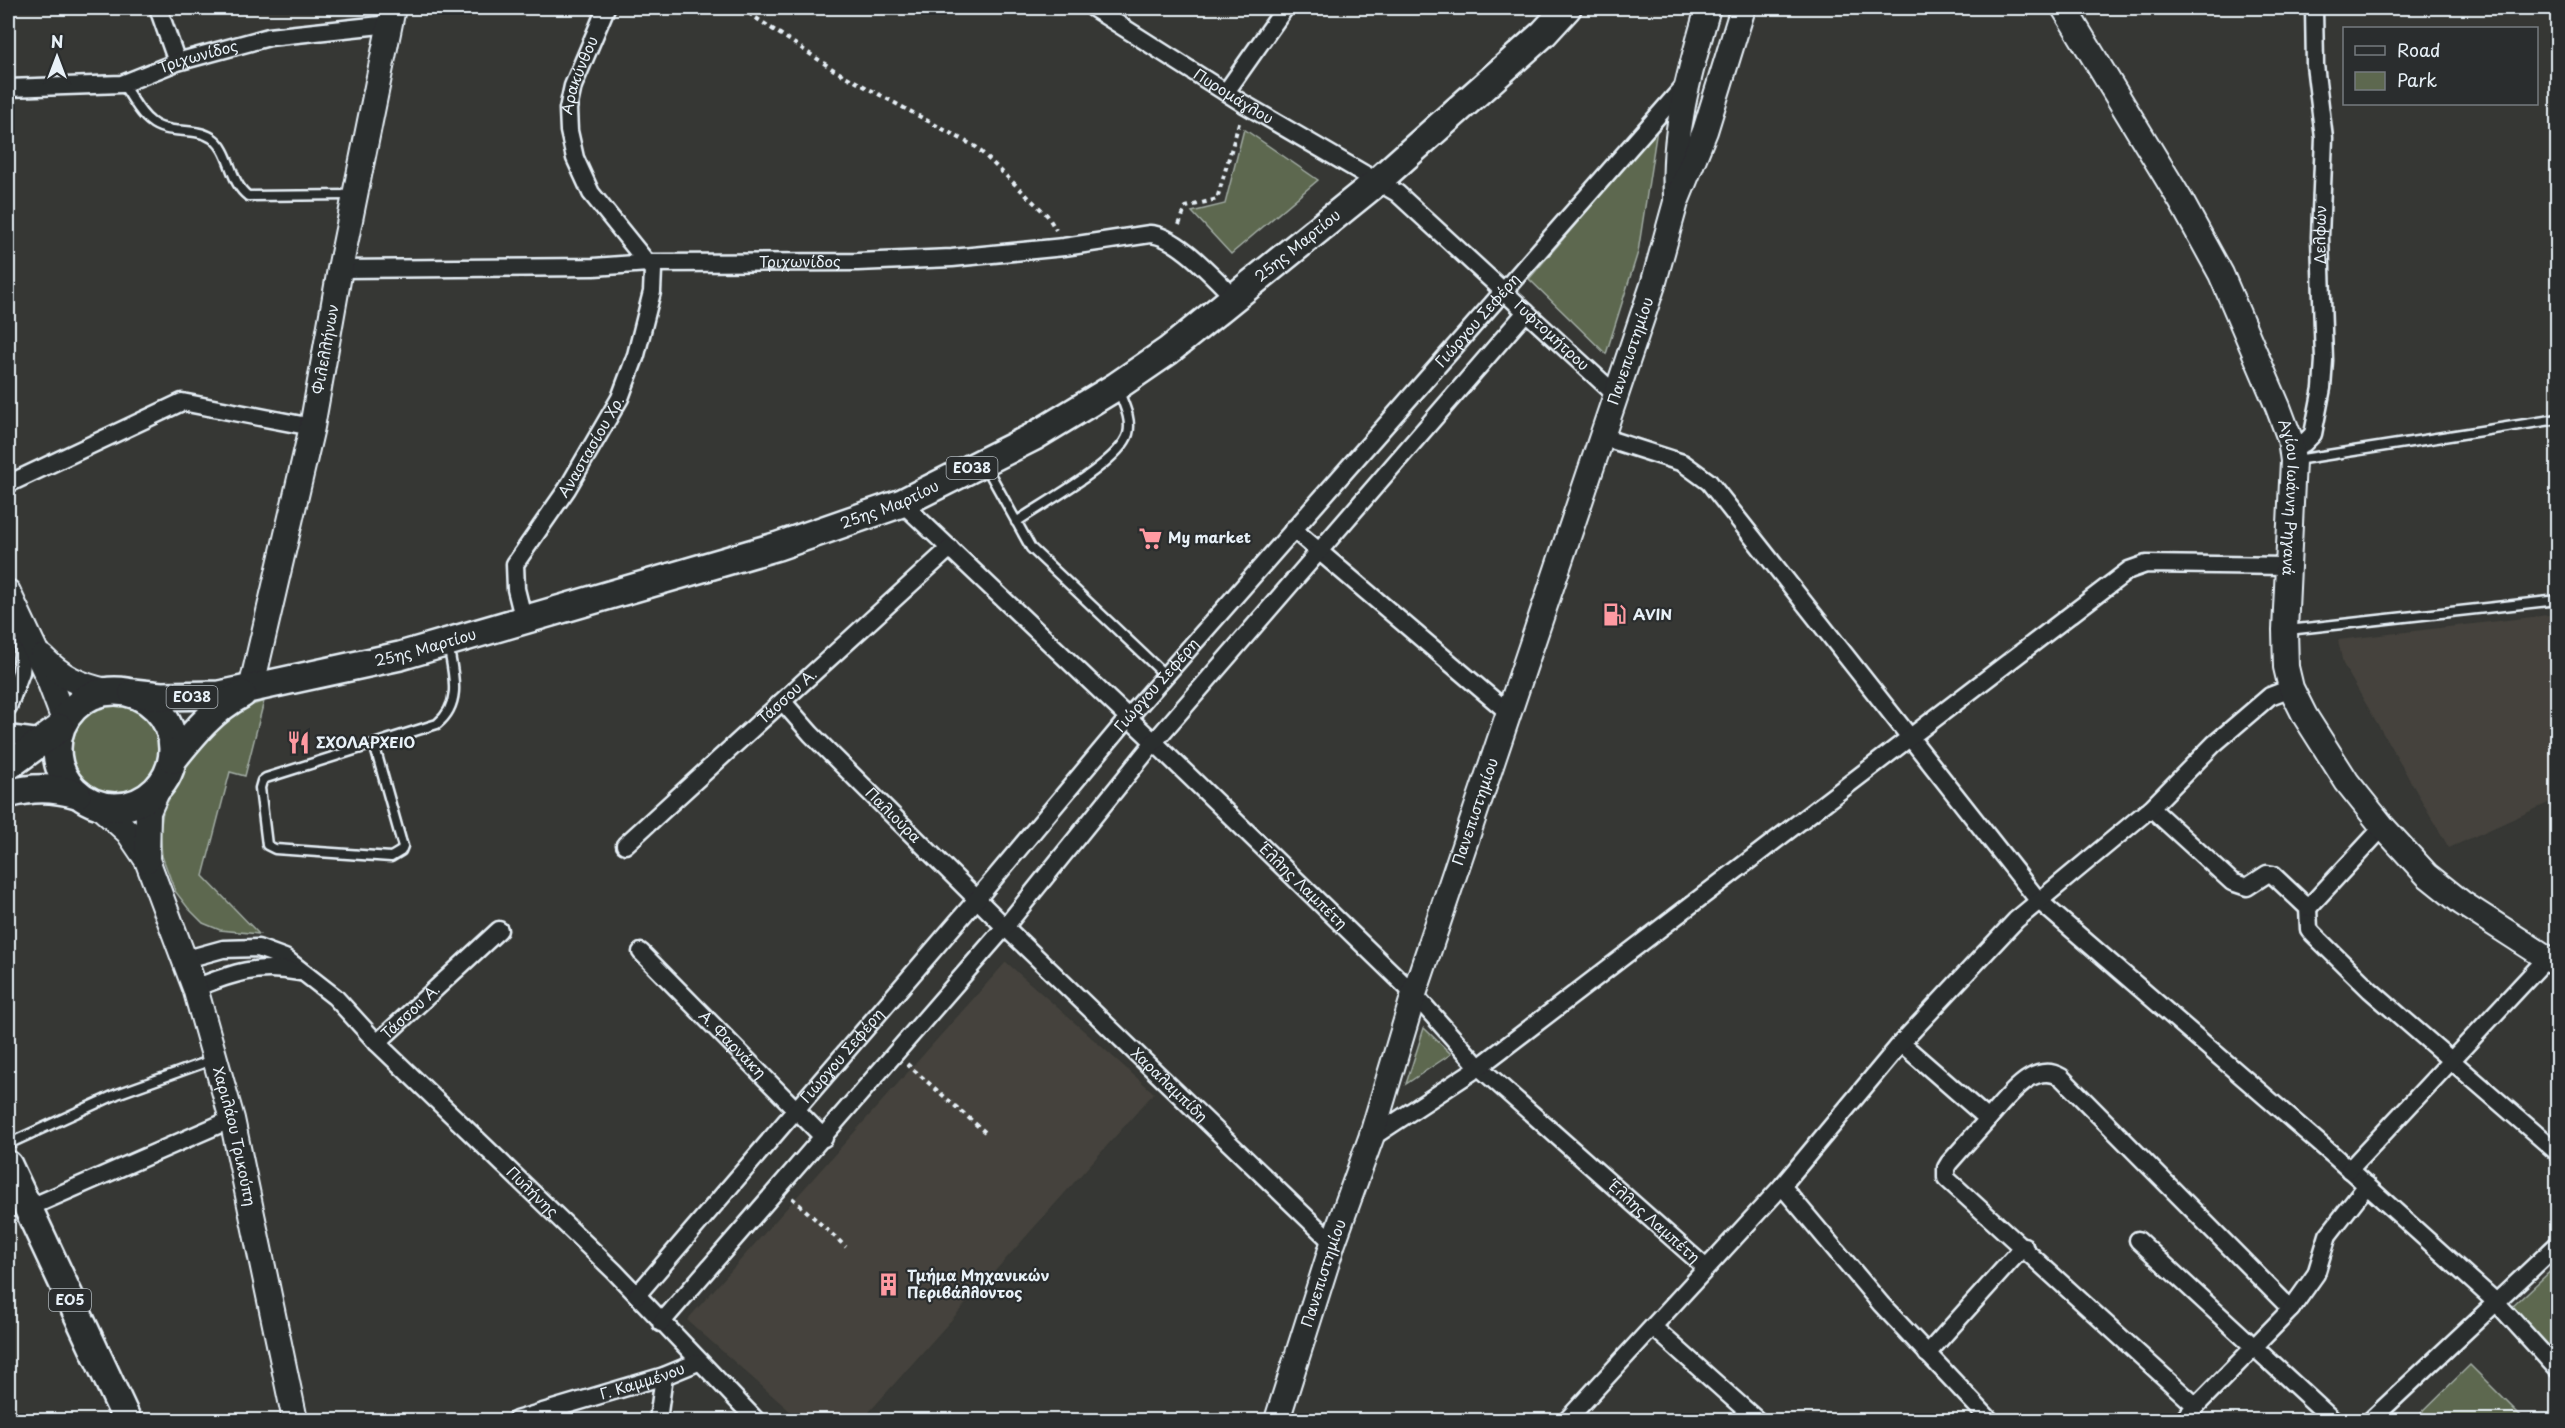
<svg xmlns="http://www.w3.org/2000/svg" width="2565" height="1428" viewBox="0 0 2565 1428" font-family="'Playpen Sans',sans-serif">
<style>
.built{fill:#44423c}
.green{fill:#5d684f;stroke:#a2aca4;stroke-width:1.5}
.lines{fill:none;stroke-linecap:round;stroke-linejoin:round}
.lane-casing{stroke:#e8f1f8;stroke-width:13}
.street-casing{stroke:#e8f1f8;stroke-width:21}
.secondary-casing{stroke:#e8f1f8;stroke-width:28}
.primary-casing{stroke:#e8f1f8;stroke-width:32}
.path{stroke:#e8f1f8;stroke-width:4;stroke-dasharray:4.5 4.5;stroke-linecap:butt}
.lane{stroke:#2a2d2e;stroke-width:8}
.street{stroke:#2a2d2e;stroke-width:16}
.secondary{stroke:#2a2d2e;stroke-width:24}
.primary{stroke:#2a2d2e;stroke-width:27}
.labels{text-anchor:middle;stroke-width:4.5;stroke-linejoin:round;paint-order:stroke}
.shield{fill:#2a2d2e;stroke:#afb6bb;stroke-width:1.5}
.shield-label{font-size:14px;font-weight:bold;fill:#e8f1f8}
.street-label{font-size:15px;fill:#e8f1f8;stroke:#2a2d2e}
.poi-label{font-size:15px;font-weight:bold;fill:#e8f1f8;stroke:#2a2d2e;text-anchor:start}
</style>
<rect width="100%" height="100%" fill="#363734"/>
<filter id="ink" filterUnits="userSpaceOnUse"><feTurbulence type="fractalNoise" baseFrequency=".0167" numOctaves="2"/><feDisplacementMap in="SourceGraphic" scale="12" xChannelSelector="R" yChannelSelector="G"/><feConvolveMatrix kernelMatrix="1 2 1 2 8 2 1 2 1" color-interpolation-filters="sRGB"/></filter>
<g filter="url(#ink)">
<path class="built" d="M2557,614v185l-108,49 -106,-184 -5,-24z
M1006,962l148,131 -292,327h-62l-113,-100z"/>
<path class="green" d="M1244,129l74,51 -87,74 -39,-42 33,-8z
M1657,129l-19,123 -32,102 -77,-75z
M264,701l-19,75 -15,-4 -27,104 56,58 -39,-4 -17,-7 -15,-15 -13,-17 -13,-35 -2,-24 3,-21 32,-64 40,-36z
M72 749a44 44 0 1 1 88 0a44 44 0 1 1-88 0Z
M1424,1028l27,26 -45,30z
M2557,1265v92l-46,-49z
M2470,1365l55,55h-111z"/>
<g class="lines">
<defs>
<path id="lane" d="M122,84c10,12 16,28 28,37 17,15 44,5 62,17 19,12 17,44 36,58l104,-1
M2296,460l262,-41
M985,465l46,83 134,127
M1016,522c26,-18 104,-60 112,-88 4,-15 -5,-31 -10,-45
M2288,630l270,-30
M374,744l27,96 2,6 -2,5 -10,6 -116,-8 -8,-4 -7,-57 2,-7 4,-3 171,-54c26,-21 16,-51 11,-80
M8,1144l109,-50 95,-34"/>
<g id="street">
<path d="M158,8l19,54"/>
<path id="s1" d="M1093,8l151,96 153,89 219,202"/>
<path id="s2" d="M8,88l114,-4 55,-22 92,-25 121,-13"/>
<path d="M1226,92l59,-84"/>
<path id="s3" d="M340,269l254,-2 54,-4 209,-1 95,-4 112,-11 86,-13c28,2 65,45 85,64"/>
<path d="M1602,437l81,26 26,19 329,418 295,255 163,147 62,68"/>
<path id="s4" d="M2292,448l12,-5 9,-9 9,-46 2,-28 -4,-123 4,-99 -9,-73 -1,-57"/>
<path d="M8,484l174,-82 130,25"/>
<path id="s5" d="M902,503l252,239 260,252 65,73 226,200"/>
<path d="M1293,529l216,184"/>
<path id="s6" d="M524,621l-8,-32 -1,-25 52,-75 53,-91 16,-43 16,-63 1,-22 -62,-77 -16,-35 -6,-27 -1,-22 5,-23 33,-78"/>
<path id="s7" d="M783,702l28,32 194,193 328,316"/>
<path d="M8,707l13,-35 4,-39"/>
<path d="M8,734l38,5"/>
<path d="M2151,808l81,74 15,5 20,-13 6,1 35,33 1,21 4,5 57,56 188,163"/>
<path id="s8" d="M625,845l325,-297"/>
<path d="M2308,908l75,-81"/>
<path id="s9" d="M641,952l183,186"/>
<path id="s10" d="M183,960l40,-11 35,-1 27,10 50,39 42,46 237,228 142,149"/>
<path d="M195,988c38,-15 62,-24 104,-16"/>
<path id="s11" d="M377,1043l122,-113"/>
<path d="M1901,1043l87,76c18,-19 44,-59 73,-42l230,232 -37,38 79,73"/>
<path d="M1988,1119l-39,44 -3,5v10l250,228 -13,14"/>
<path d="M1371,1138l108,-71 650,-497 17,-6 141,2"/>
<path d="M2349,1170l198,-212"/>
<path d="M1782,1186l99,118 109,116"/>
<path d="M26,1209l206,-90"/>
<path d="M2138,1240l116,107 -58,59"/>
<path id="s12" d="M637,1295l340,-396 151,-181 557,-633"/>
<path d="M2291,1309l25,-35 12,-39 39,-50"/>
<path d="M661,1323l344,-396 149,-185 372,-430"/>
<path d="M1653,1327l104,93"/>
<path d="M1927,1354l97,-108"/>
<path id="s13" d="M516,1420l148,-44 34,-14"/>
<path d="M658,1420l6,-44"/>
<path d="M1567,1420l215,-234 119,-143 115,-123 135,-112 63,-64 56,-48 21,-8"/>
<path d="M2371,1420l187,-176"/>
</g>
<g id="secondary">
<path id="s14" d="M2064,8l117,193 40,73 57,133 12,32 3,22 -8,169 1,37 5,21 14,28 42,66 36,45 44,48 35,28 96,62"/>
<path d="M1676,197c-4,-67 14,-126 32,-189"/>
<path d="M8,592l39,83 17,45"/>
<path d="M42,657c20,20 37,28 64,34"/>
<path id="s15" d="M251,689l61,-262 28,-158 53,-261"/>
<path id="s16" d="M97,804l31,28 19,28 48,128 37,131 63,301"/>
<path d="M147,860l1,-48 10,-23"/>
<path id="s17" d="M1277,1420l56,-177 38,-105 43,-144 239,-709 23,-83 29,-71 38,-123"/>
</g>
<g id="primary">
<circle cx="115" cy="749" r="58"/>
<path id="s18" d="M133,693l28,3 59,-1 180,-39 378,-110 124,-43 131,-66 84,-51 51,-35 210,-170 166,-148 23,-25"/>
<path d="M173,759c20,-25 40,-50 69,-65"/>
<path d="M8,766l52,-38"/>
<path d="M8,794c24,-7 44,-7 69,0"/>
<path d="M8,1165l119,255"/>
</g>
</defs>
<use href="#lane" class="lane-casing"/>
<use href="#street" class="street-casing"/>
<use href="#secondary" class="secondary-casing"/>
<use href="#primary" class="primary-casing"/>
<path class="path" d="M741,8l93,62 142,77 71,68 9,15
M1179,225l7,-18 31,-8 22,-76
M907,1064l79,69
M792,1198l54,49"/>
<use href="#lane" class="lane"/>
<use href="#street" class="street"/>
<use href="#secondary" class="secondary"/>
<use href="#primary" class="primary"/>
</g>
</g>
<defs>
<symbol id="supermarket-bare" viewBox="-9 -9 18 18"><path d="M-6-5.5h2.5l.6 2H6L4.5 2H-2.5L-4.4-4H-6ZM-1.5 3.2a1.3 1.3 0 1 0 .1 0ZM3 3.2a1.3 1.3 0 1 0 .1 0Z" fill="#ff9aa2" stroke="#2a2d2e" stroke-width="2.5" paint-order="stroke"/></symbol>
<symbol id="fuel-bare" viewBox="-9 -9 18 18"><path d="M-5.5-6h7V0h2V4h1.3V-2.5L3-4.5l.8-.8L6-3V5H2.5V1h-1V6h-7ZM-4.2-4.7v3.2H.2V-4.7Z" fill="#ff9aa2" stroke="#2a2d2e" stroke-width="2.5" paint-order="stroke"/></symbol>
<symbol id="restaurant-bare" viewBox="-9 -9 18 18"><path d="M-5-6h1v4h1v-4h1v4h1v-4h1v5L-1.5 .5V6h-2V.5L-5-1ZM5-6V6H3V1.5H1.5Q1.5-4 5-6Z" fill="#ff9aa2" stroke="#2a2d2e" stroke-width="2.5" paint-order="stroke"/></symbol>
<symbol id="building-bare" viewBox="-9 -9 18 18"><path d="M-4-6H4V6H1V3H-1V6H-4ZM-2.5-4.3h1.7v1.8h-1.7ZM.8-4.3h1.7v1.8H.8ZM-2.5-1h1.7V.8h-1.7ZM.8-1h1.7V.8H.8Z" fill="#ff9aa2" stroke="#2a2d2e" stroke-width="2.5" paint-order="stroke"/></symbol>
</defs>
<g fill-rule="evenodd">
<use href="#supermarket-bare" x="1134" y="522" width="33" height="33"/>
<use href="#fuel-bare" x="1598" y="598" width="33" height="33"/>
<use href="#restaurant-bare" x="282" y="726" width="33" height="33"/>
<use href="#building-bare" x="872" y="1268" width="33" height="33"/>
</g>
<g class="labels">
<g class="shield">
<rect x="946.5" y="457" width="51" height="22" rx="4.5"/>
<rect x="166.5" y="686" width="51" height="22" rx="4.5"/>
<rect x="49" y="1289" width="42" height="22" rx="4.5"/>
</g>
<g class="shield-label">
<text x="972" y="473">ΕΟ38</text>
<text x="192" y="702">ΕΟ38</text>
<text x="70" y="1305">ΕΟ5</text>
</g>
<g class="street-label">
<text dy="5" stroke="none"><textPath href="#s2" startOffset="195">Τριχωνίδος</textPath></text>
<text dy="5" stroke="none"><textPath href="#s6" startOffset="610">Αρακύνθου</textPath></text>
<text dy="5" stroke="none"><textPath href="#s1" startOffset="166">Πυρομάγλου</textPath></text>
<text dy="5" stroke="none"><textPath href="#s4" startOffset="226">Δελφών</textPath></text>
<text dy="5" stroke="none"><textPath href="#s18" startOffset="1270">25ης Μαρτίου</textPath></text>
<text dy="5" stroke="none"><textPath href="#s3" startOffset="460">Τριχωνίδος</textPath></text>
<text dy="5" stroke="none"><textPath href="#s12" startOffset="1287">Γιώργου Σεφέρη</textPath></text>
<text dy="5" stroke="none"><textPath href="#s1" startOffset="566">Γυφτομήτρου</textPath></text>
<text dy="5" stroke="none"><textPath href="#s15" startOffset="348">Φιλελλήνων</textPath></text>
<text dy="5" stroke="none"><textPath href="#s17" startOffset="1126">Πανεπιστημίου</textPath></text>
<text dy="5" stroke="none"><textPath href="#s6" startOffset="198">Αναστασίου Χρ.</textPath></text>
<text dy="5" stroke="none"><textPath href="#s14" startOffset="546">Αγίου Ιωάννη Ρηγανά</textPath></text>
<text dy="5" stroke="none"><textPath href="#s18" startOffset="784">25ης Μαρτίου</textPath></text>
<text dy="5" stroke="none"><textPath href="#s18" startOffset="298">25ης Μαρτίου</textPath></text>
<text dy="5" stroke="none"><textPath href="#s12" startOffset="801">Γιώργου Σεφέρη</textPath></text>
<text dy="5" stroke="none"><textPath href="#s8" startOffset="220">Τάσσου Α.</textPath></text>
<text dy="5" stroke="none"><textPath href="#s17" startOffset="640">Πανεπιστημίου</textPath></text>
<text dy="5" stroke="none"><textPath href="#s7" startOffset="158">Παλιούρα</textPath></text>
<text dy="5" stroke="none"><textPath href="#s5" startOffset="555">Έλλης Λαμπέτη</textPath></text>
<text dy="5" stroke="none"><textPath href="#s11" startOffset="46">Τάσσου Α.</textPath></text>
<text dy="5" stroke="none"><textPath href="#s9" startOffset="130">Α. Φαρνάκη</textPath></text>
<text dy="5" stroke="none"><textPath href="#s12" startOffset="315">Γιώργου Σεφέρη</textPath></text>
<text dy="5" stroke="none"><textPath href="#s7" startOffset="544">Χαραλαμπίδη</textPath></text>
<text dy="5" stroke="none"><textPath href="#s16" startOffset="366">Χαριλάου Τρικούπη</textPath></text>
<text dy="5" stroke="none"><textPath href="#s10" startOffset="446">Πυλήνης</textPath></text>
<text dy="5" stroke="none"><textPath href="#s5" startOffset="1041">Έλλης Λαμπέτη</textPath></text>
<text dy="5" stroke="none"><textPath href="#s17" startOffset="154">Πανεπιστημίου</textPath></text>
<text dy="5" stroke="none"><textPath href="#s13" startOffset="132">Γ. Καμμένου</textPath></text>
</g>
<g class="poi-label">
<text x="1168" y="543">My market</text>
<text x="1633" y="620">AVIN</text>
<text x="316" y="748">ΣΧΟΛΑΡΧΕΙΟ</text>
<text x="907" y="1281">Τμήμα Μηχανικών<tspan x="907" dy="17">Περιβάλλοντος</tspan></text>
</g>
</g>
<rect width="2565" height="1428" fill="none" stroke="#2a2d2e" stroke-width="30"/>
<rect x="15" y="15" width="2535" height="1398" fill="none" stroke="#e8f1f8" stroke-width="2" filter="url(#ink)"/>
<rect x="2343" y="27" width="195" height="78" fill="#2a2d2e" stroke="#767b7f" stroke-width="1.5"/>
<rect x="2355" y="46" width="30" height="9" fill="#2a2d2e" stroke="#767b7f" stroke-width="1.5"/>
<text x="2397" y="57" font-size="18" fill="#e8f1f8">Road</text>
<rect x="2355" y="72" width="30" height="18" fill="#5d684f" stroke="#767b7f" stroke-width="1.5"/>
<text x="2397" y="87" font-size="18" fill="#e8f1f8">Park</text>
<g transform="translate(57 57)" stroke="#2a2d2e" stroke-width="4.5" paint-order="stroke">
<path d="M0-4.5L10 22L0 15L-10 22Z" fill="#e8f1f8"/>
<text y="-9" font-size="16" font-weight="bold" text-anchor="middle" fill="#e8f1f8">N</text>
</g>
</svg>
